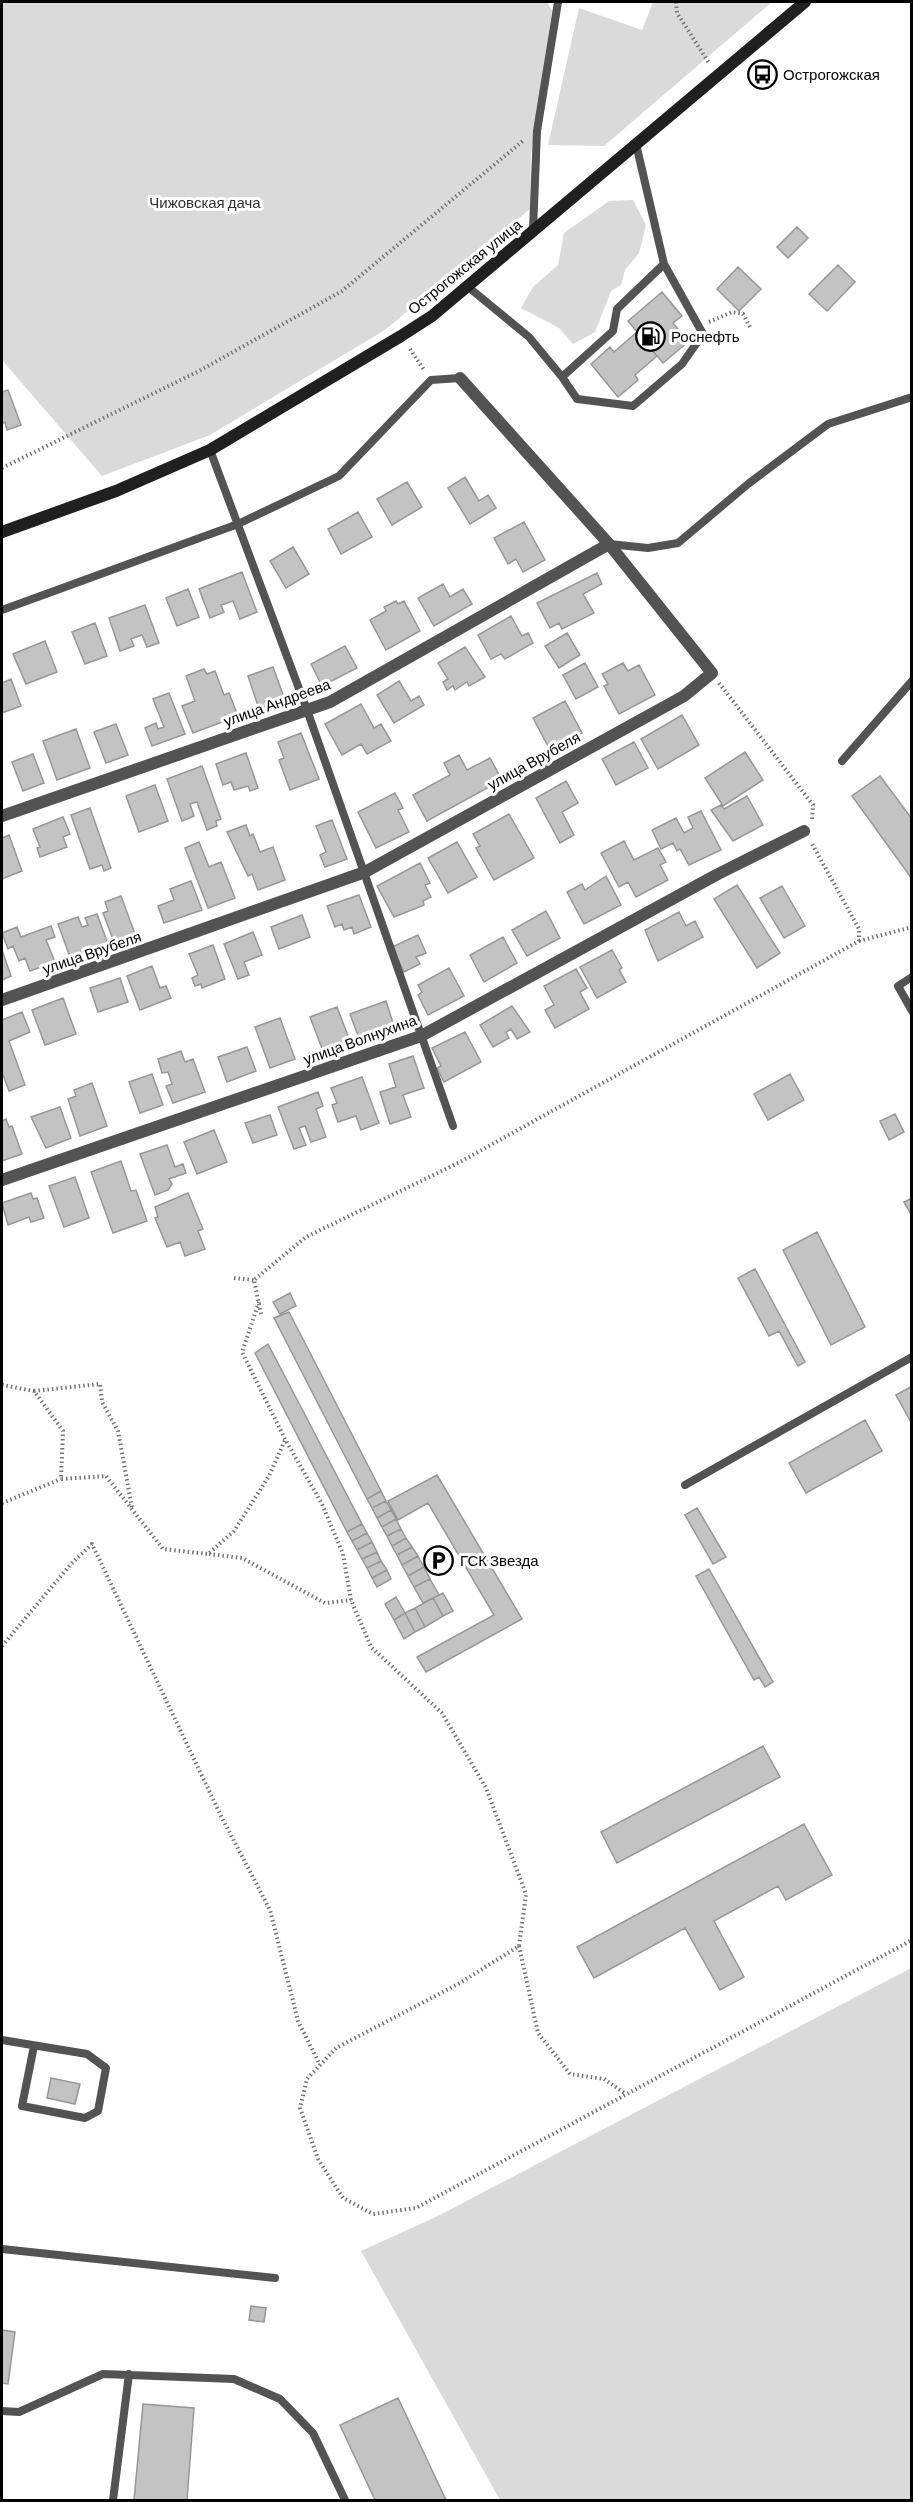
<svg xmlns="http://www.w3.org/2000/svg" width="913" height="2502" viewBox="0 0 913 2502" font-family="Barlow,sans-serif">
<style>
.green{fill:#dadada}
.building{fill:#c3c3c3;stroke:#979797;stroke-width:1.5}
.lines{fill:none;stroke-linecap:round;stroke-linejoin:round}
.path{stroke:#757575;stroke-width:4;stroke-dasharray:1.5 3;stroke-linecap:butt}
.lane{stroke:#535353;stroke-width:8}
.street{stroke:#535353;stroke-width:12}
.secondary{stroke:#202020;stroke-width:12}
.labels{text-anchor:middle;stroke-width:6;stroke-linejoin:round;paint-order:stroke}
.poi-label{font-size:15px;fill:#000;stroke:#fff;text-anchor:start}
.park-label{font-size:15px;fill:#313131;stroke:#fff}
.street-label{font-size:15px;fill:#000;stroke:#fff}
</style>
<rect width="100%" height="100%" fill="#fff"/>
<path class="green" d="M2,2h545l5,9 -21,143 -1,55 -145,121 -175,105 -108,41 -100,-116z
M653,2h119l-168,144 -56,-1 31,-137 63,22z
M633,200l13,25 -7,28 -14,17 -4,15 -10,6 -16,41 -22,12 -14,-16 -38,-20 12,-21 25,-22 6,-32 45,-32z
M911,1968v532h-411l-139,-249 79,-36z"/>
<path class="building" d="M797,227l11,11 -20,20 -11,-11z
M838,265l17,17 -28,29 -18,-17z
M738,267l23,22 -22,22 -22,-22z
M662,292l20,24 -9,7 15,19 -25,21 -35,-42z
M637,332l20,24 -22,19 3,5 -20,17 -27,-33 19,-17 4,5z
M8,390l13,35 -14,5 -2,-8 -3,2v-32z
M465,477l14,24 9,-6 8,13 -26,16 -22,-36z
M407,482l15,25 -30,18 -15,-26z
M358,512l14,25 -31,17 -13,-25z
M524,522l21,38 -22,12 -7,-13 -8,5 -14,-26z
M293,547l16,27 -23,14 -16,-27z
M242,572l15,40 -17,7 -7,-18 -12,4 3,7 -14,6 -11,-29z
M597,573l5,11 -19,10 11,19 -32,16 -3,-6 -9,5 -13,-25z
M443,584l7,13 13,-8 9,15 -38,22 -16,-28z
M188,589l11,28 -22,9 -11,-28z
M396,601l2,3 6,-3 16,30 -34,19 -16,-30 16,-9 -2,-4z
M145,605l14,38 -12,4 -5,-12 -11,4 3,7 -14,5 -11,-33z
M511,616l11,20 6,-3 5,10 -28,16 -4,-5 -10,5 -13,-24z
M95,623l12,33 -22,8 -13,-32z
M567,633l13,22 -21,13 -14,-22z
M45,641l12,31 -31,12 -13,-30z
M345,646l12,22 -35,18 -11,-22z
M465,647l20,30 -16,9 -2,-4 -12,8 -2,-4 -6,4 -4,-8 5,-3 -10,-16z
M585,663l13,24 -22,12 -13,-24z
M623,663l5,8 11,-6 16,30 -36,19 -15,-28 4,-2 -6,-10z
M273,667l12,33 -26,9 -11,-33z
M204,669l3,5 8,-3 9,24 5,-2 9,23 -45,17 -11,-27 13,-5 -9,-25z
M11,679l10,27 -19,7v-30z
M399,681l12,20 8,-5 5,9 -30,18 -17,-28z
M169,693l16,41 -33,12 -7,-18 11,-5 2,6 6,-2 -11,-28z
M565,701l17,32 -32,17 -17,-32z
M361,704l13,24 7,-4 10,17 -24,13 -6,-10 -19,11 -17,-31z
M682,715l17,30 -41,24 -17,-30z
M116,724l12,31 -22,8 -12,-31z
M76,729l14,39 -33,12 -14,-39z
M301,733l18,46 -29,11 -11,-30 5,-2 -6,-16z
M634,742l14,26 -32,17 -14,-26z
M745,752l18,28 -40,26 -18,-28z
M246,753l12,35 -8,3 -2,-5 -14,4 -3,-8 -8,3 -7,-21z
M33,754l11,29 -21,8 -11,-29z
M459,755l8,15 23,-12 12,22 -75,41 -14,-26 37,-20 -6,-12z
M202,766l19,53 -5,2 1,5 -10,4 -10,-28 -7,2 4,12 -12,5 -15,-42z
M880,776l32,43v60l-60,-83z
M566,781l12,22 -16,9 12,23 -14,8 -24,-45z
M155,785l13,36 -29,11 -13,-36z
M395,793l8,15 -5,2 11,22 -33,16 -18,-36z
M747,796l16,29 -30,16 -22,-31 10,-5 3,4z
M90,808l21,60 -7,3 -2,-6 -12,4 -19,-54z
M701,811l20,39 -32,15 -9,-16 -3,2 -4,-8 -12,6 -9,-19 24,-12 8,15 9,-5 -5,-11z
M509,814l25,44 -40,22 -18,-32 4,-2 -7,-12z
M63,817l7,17 -7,3 4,10 -27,10 -3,-9 3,-1 -7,-18z
M332,820l15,39 -22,8 -5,-12 6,-3 -10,-26z
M246,825l4,11 3,-2 7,18 13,-5 12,33 -27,10 -6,-16 -4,2 -21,-44z
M9,835l13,36 -20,8v-41z
M624,841l10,19 24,-12 8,14 -6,3 8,15 -32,17 -8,-15 -9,5 -18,-34z
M199,842l10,25 12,-5 14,36 -27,10 -23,-60z
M457,842l20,35 -29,16 -20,-35z
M420,863l10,20 -5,2 6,12 -8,4 1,4 -30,12 -17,-31z
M606,876l15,29 -37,19 -17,-32 15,-8 3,6z
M191,881l11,29 -38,13 -6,-17 16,-6 -4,-11z
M737,885l43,68 -23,15 -43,-69z
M782,886l23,40 -21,12 -24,-40z
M359,895l12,32 -17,7 -2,-7 -8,3 -2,-6 -7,3 -8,-21z
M121,896l14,38 -21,8 -11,-29 5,-2 -3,-9z
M546,911l14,27 -33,18 -15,-26z
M679,912l7,14 9,-5 8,16 -45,24 -13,-31z
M97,914l11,30 -38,13 -12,-33 20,-7 4,10 6,-2 -3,-7z
M302,915l8,22 -31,12 -8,-22z
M51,926l4,11 -9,3 9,22 -25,9 -5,-13 -6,3 -6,-15 -5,3 -6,-16 15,-6 4,10z
M253,932l9,23 -18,7 5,13 -11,4 -14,-35z
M418,935l8,18 -10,4 4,7 -16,8 -12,-25z
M503,937l14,26 -33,19 -14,-27z
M213,945l12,34 -23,9 -1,-4 -6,2 -3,-8 6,-3 -9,-21z
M2,950l9,26 -9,4z
M612,950l10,18 -3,2 7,12 -29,16 -17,-31z
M152,966l8,22 6,-2 5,12 -31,12 -13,-34z
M449,968l15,28 -36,19 -10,-20 4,-3 -4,-7z
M576,969l11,19 -7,4 9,17 -34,19 -10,-18 9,-5 -10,-19z
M120,978l8,24 -30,10 -8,-24z
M63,998l13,36 -31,11 -13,-35z
M386,1001l9,28 -35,12 -10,-27z
M512,1006l18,26 -13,7 -6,-10 -5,3 3,6 -16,9 -13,-22z
M337,1007l13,34 -27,10 -13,-34z
M22,1012l8,20 -21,9 16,44 -16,6 -7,-19v-52z
M280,1018l15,41 -25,9 -15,-41z
M465,1032l16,30 -37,20 -7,-14 4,-2 -9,-18z
M247,1047l9,24 -29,11 -9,-25z
M181,1051l4,11 8,-3 12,33 -32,11 -7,-17 6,-2 -4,-12 -6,1 -4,-14z
M413,1056l11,32 -21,7 8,22 -21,7 -10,-32 16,-5 -7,-23z
M152,1074l11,31 -23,8 -11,-31z
M790,1074l14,26 -36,20 -14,-26z
M362,1077l17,46 -18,7 -5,-14 -18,6 -6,-17 5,-2 -6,-15z
M92,1083l15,43 -27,10 -12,-37 8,-3 -2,-6z
M318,1092l5,14 -7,3 10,28 -15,5 -6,-16 -6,2 7,17 -12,4 -16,-42z
M60,1107l11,31 -25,10 -15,-31z
M895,1114l9,18 -15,8 -9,-19z
M270,1115l7,20 -24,8 -8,-20z
M6,1119l3,8 3,-1 10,28 -20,7v-40z
M214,1130l13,32 -30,12 -13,-32z
M167,1145l8,22 8,-3 3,9 -17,6 3,5 -4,6 -13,5 -15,-41z
M121,1161l10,30 5,-1 11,31 -34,12 -22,-61z
M75,1177l14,41 -25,9 -15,-41z
M31,1193l2,6 4,-1 7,20 -13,4 -2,-5 -21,8 -6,-22z
M188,1193l15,36 -5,2 7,18 -20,7 -5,-14 -13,5 -12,-29 3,-1 -3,-10z
M912,1198v18l-8,-14z
M817,1232l48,95 -34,18 -48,-95z
M755,1269l50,93 -7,4 -19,-35 -10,5 -31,-58z
M290,1293l6,13 -16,8 -7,-12z
M289,1312l92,179 -14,8 -93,-181z
M268,1344l94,180 -15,8 -92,-179z
M912,1386v38l-16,-29z
M865,1420l17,31 -76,42 -17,-30z
M437,1475l85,144 -96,53 -9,-15 77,-42 -66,-112 -30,17 -10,-19z
M381,1491l5,10 -14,7 -5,-9z
M386,1501l5,9 -14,8 -5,-10z
M697,1508l29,49 -13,7 -28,-49z
M391,1510l5,9 -14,8 -5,-9z
M396,1519l5,10 -14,7 -5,-9z
M362,1524l5,9 -15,8 -5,-9z
M401,1529l5,9 -14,8 -5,-10z
M367,1533l5,9 -15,8 -5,-9z
M406,1538l6,9 -15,8 -5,-9z
M372,1542l5,10 -15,7 -5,-9z
M412,1547l6,9 -16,9 -5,-10z
M377,1552l4,9 -14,7 -5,-9z
M418,1556l6,11 -16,9 -6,-11z
M381,1561l6,9 -15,8 -5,-10z
M424,1567l6,12 -16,8 -6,-11z
M709,1569l64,113 -8,5 -6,-10 -5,3 -58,-104z
M387,1570l4,9 -14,8 -5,-9z
M430,1579l9,16 -16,8 -9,-16z
M443,1593l10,18 -10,5 -10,-18z
M396,1597l9,16 -11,7 -9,-16z
M433,1598l10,18 -18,11 -10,-19z
M415,1608l10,19 -10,5 -10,-19z
M405,1613l10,19 -11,7 -10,-19z
M763,1746l17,31 -163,86 -16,-31z
M804,1824l28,51 -46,25 -8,-14 -64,35 30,56 -24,13 -35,-62 -91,50 -17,-31z
M51,2078l29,6 -5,20 -28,-6z
M251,2306l15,2 -2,14 -15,-2z
M2,2330l13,2 -7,52 -6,-1z
M398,2398l48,102h-71l-35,-75z
M143,2404l51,4 -7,92h-53z"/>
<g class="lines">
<path class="path" d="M676,2l1,11 32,50
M709,322l23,-10 11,2 7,13
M410,349l14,21
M2,468l197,-97 143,-80 182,-151
M719,683l94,122 -1,16
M859,941l53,-14
M234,1278l20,2
M259,1302l-17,50 43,87 37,65 21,50 8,46 20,47 71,66 44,75 40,106 -7,52 -59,37 -124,65 -29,31 -7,29 18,51 25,39 30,16 43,-6 496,-268
M261,1314l-7,-34 52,-43 154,-75 399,-221v-12l-48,-87
M2,1385l32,6 29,40 -2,48 45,-3 57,73 45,5 26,-23 35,-55 16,-36
M34,1391l66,-7 2,18 16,29 14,77
M2,1503l59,-24
M209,1554l33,4 83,45 26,-3
M2,1646l69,-82 21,-20 129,272 49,94 28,111 22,44
M519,1946l19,87 32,41 34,5 22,15"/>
<path class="lane" d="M533,230l4,-99 21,-129
M467,286l62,51 33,40 51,-46 4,-22 47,-45 -28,-120
M562,377l15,22 56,7 49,-42 21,-30 -39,-70
M210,450l97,260 146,416
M609,544l39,4 30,-5 70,-59 80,-60 84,-27
M2,610l236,-86 101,-48 92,-96 29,-2
M842,761l70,-80
M912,977l-14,9 14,25
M685,1485l227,-128
M2,2040l85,14 19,14 -8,43 -13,7 -63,-12 12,-60
M2,2249l273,29
M2,2411l17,1 84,-38 131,5 46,20 33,34 32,67
M113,2500l16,-126"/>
<path class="street" d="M2,816l328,-114 279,-158
M2,1000l363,-128 319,-176 28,-23 -103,-129 -149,-166
M2,1180l419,-144 297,-162 86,-43"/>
<path class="secondary" d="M2,532l114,-41 94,-41 191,-114 31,-20 373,-314"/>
</g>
<defs>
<symbol id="bus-ring" viewBox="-11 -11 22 22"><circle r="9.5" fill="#fff" stroke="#000" stroke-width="1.5"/><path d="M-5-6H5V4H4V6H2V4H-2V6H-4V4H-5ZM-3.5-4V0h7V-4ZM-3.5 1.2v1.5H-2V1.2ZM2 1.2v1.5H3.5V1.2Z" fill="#000"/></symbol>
<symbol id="fuel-ring" viewBox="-11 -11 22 22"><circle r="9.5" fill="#fff" stroke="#000" stroke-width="1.5"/><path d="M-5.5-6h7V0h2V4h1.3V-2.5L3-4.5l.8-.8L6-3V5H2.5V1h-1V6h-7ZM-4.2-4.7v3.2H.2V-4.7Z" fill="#000"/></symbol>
<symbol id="parking-ring" viewBox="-11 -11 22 22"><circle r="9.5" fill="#fff" stroke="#000" stroke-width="1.5"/><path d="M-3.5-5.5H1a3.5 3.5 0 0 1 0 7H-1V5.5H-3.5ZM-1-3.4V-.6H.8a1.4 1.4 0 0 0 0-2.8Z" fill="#000"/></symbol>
</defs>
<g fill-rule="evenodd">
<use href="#bus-ring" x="746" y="58" width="33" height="33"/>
<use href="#fuel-ring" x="634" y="320" width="33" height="33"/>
<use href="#parking-ring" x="422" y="1544" width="33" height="33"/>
</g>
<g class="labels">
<g class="poi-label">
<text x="783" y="80">Острогожская</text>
<text x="671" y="342">Роснефть</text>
<text x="460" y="1566">ГСК Звезда</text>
</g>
<g class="park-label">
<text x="205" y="208">Чижовская дача</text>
</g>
<g class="street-label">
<text transform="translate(465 267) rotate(-39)" y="5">Острогожская улица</text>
<text transform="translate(277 703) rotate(-20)" y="5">улица Андреева</text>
<text transform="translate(534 761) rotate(-29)" y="5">улица Врубеля</text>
<text transform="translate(92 953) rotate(-19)" y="5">улица Врубеля</text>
<text transform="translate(360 1040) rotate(-20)" y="5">улица Волнухина</text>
</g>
</g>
<rect width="913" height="2502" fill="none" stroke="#000000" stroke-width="6"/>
</svg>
